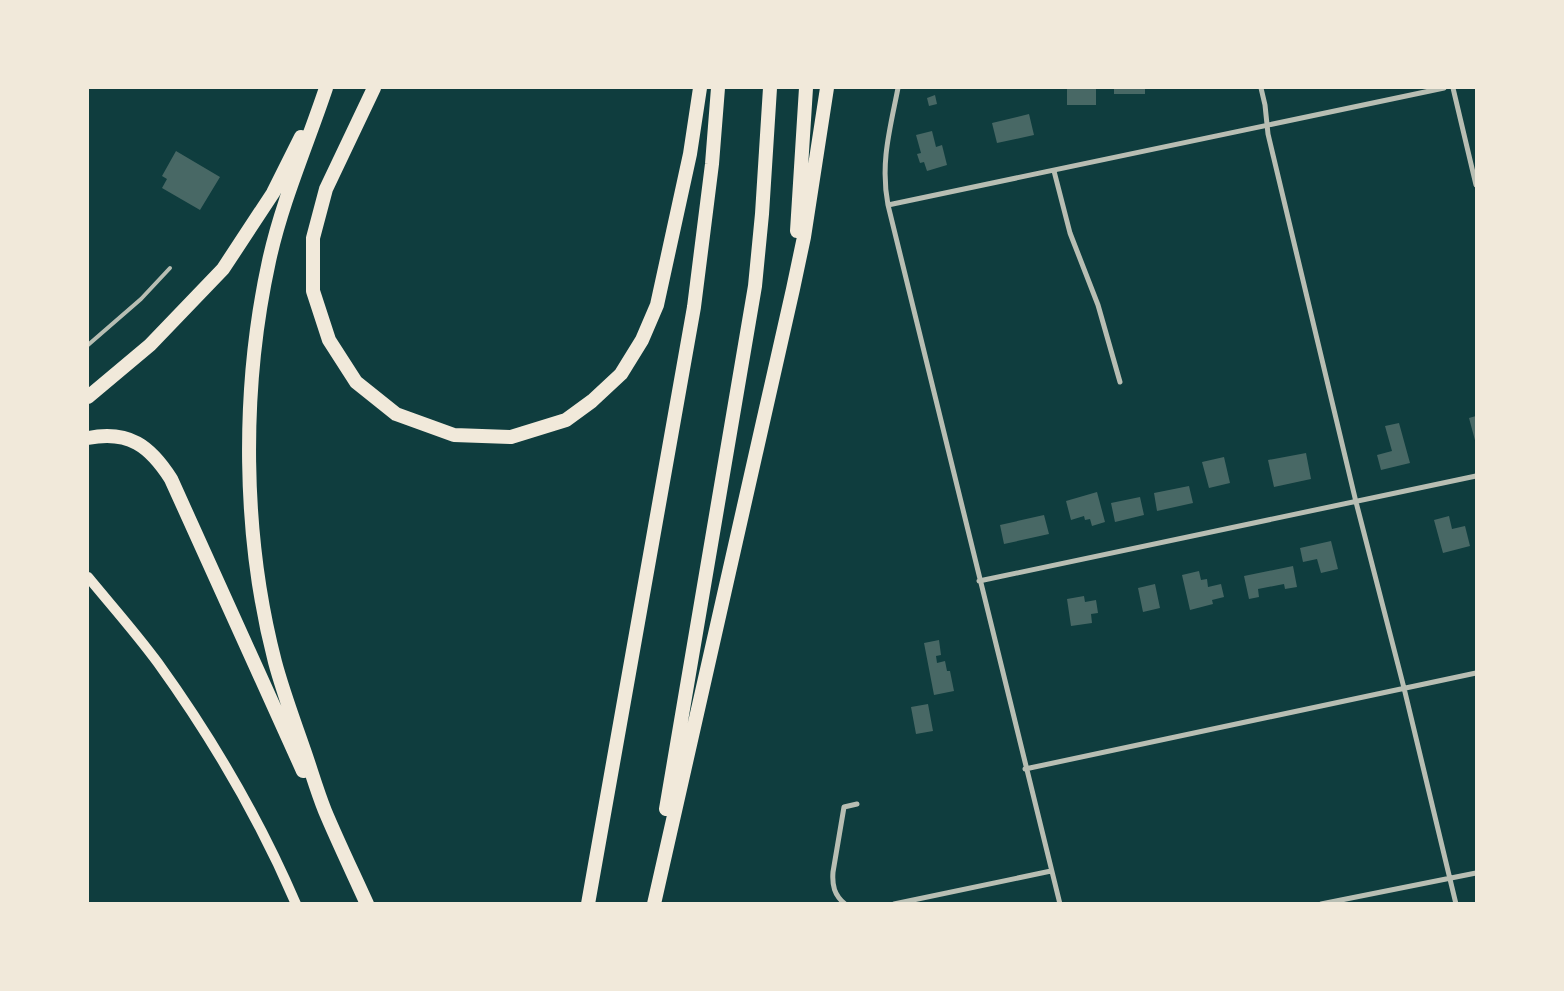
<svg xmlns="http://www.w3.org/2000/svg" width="1564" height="991" viewBox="0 0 1564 991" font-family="Quicksand,sans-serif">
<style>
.building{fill:#486865}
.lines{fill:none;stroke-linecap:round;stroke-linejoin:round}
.service{stroke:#b8beb3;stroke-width:4}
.minor{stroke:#b8beb3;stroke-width:5}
.secondary{stroke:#f1e9da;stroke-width:10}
.motorway{stroke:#f1e9da;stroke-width:14}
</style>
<rect width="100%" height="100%" fill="#0f3d3e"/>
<path class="building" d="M1067,88h29v17h-29z
M1114,88h31v6h-31z
M935,95l2,9 -8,2 -2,-8z
M1029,114l5,21 -37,8 -5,-20z
M932,131l4,16 6,-2 5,20 -20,6 -3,-9 -4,1 -3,-9 4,-1 -5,-18z
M176,151l44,26 -20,33 -38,-22 5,-9 -5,-3z
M1476,416v28l-7,-26z
M1399,423l11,40 -29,7 -4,-15 15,-4 -7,-25z
M1306,453l5,26 -37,8 -6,-27z
M1224,457l6,26 -21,5 -7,-26z
M1189,486l4,17 -36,8 -3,-18z
M1097,492l8,30 -13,4 -2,-7 -5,1 -1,-4 -13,4 -5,-19z
M1140,497l4,18 -29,7 -4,-19z
M1044,515l5,19 -45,10 -4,-19z
M1449,516l3,13 13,-3 5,20 -27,7 -9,-33z
M1331,541l7,28 -17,4 -4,-14 -14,3 -3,-14z
M1293,566l4,21 -12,2 -1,-5 -26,5 1,8 -10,2 -5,-23z
M1199,571l2,9 6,-1 1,8 13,-3 3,13 -12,3 1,4 -23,6 -8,-35z
M1155,584l5,24 -17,4 -5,-24z
M1084,596l1,6 11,-2 2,13 -7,1 1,9 -21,3 -4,-27z
M939,640l2,15 -5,1 1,7 8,-2 2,10h3l4,20 -20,4 -10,-52z
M928,704l5,27 -17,3 -5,-27z"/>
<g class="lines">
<path class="service" d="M88,345l53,-46 29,-31"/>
<path class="minor" d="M898,88c-8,41 -18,75 -10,117l172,699
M1261,88l4,17 3,29 88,368 48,186 52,216
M1453,88l23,97
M1054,171l16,62 28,72 22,77
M888,205l556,-117
M979,581l497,-105
M1025,769l451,-96
M845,904c-11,-9 -13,-19 -12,-32l11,-65 13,-3
M894,904l157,-33
M1321,904l155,-31"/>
<path class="secondary" d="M88,577c23,28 48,56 70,86 54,75 101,155 138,241"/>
<path class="motorway" d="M326,88c-19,57 -44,113 -57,173 -28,128 -27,274 6,401 8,30 19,59 29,88 7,20 13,41 21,61 13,31 28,62 42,93
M374,88l-48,101 -13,49v53l16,49 27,42 40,32 58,21 57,2 55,-17 26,-19 29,-27 21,-34 15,-35 33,-151 10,-66
M797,231l9,-143
M88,397l62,-52 73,-76 50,-76 28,-56
M88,438c41,-8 62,8 83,41l132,292
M666,809l89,-523 7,-72 8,-126
M588,904l106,-597 18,-143 6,-76
M654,904l139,-615 11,-52 23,-149"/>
</g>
<rect width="1564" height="991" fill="none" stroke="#f1e9da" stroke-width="178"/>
</svg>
